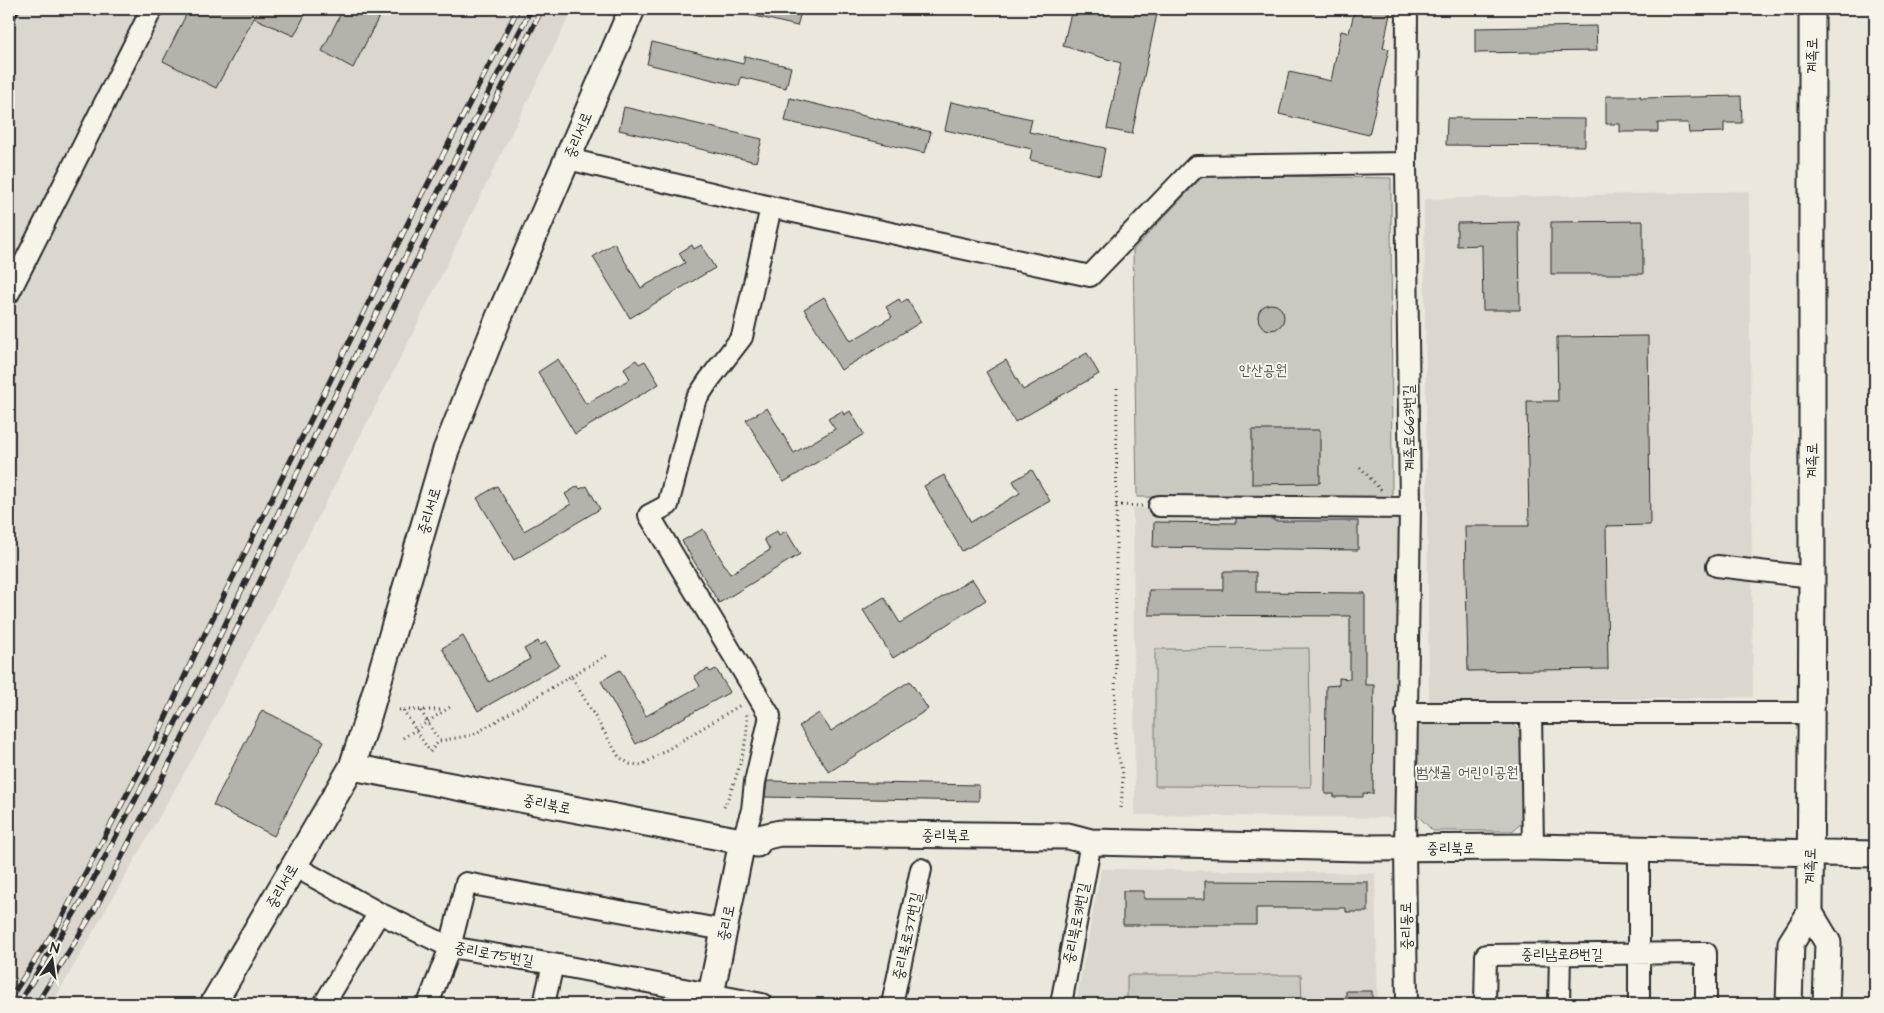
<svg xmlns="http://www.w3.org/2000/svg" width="1884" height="1013" viewBox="0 0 1884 1013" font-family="'Architects Daughter','Poor Story',sans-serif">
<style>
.built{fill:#dbd7ce}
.green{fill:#cbc8bf;stroke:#7b7a75}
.building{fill:#b5b2ab;stroke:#2b2b2b}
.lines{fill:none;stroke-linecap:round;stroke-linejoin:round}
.minor-casing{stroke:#2b2b2b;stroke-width:24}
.major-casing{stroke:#2b2b2b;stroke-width:29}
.path{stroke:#2b2b2b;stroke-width:3;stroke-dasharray:1 4;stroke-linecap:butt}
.minor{stroke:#f7f3e8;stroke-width:20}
.major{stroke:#f7f3e8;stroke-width:25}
.rail-casing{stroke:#2b2b2b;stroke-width:5.5}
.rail{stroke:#f7f3e8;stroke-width:4;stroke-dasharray:11;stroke-linecap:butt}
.labels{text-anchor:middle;stroke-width:4;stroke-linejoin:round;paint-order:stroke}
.street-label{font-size:15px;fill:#2b2b2b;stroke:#f7f3e8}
.park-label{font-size:15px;fill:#535250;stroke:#f7f3e8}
</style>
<rect width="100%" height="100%" fill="#ebe7dd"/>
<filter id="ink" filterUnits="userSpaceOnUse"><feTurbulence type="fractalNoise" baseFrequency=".02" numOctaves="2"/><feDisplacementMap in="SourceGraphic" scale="10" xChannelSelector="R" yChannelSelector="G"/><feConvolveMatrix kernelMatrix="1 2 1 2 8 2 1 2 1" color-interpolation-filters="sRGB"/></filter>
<g filter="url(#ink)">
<path class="built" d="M9,9h564l-175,354 -196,379 -150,262h-43z
M1749,191l4,506 -324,5 -5,-503z
M1133,508l266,5 -2,305 -262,-3z
M1101,869l274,4 3,131h-302z"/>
<path class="green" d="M1204,175l187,3 1,322 -255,-3 -4,-247z
M1309,648l2,139 -156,-1v-137z
M1414,718h93l13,14 2,91 -10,8h-79l-19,-19z
M1127,975h174l1,29h-175z"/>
<path class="building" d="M189,9h119l-14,27 -40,-18 -38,70 -53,-27z
M343,9h40l-30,59 -31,-17z
M748,9h54l-5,17 -50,-12z
M1072,9h86l-26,125 -25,-5 14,-66 -58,-17z
M1355,9h36l-8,39 6,1 -20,86 -90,-21 10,-42 42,9 10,-50 8,2z
M1596,26l1,25 -122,2v-25z
M652,42l91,22 2,-8 46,11 -5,21 -45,-11 -2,9 -92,-22z
M1606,96h35v2l100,-2 1,27h-18v9l-35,1 -1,-10h-30v9h-38v-8h-14z
M790,98l141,34 -6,21 -140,-32z
M951,102l81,17 -3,13 76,16 -5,27 -70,-15 2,-11 -87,-19z
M624,107l138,32 -6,23 -137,-32z
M1447,118l138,1v27l-139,-1z
M1643,221v53h-92v-52z
M1519,222l1,88h-37l-1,-65 -25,1v-23z
M614,243l27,45 44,-25 -6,-10 13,-8 2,4 7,-4 14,23 -85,50 -37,-61z
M824,297l27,44 41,-24 -6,-10 13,-8 2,4 6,-4 14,23 -80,48 -37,-61z
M1258 317a13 13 0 1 1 26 0a13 13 0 1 1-26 0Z
M1648,336l2,189 -44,1 2,143 -140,2 -3,-145h64l-2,-125h31l-1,-64z
M1087,353l12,21 -84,48 -29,-50 20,-12 17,30z
M558,359l28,45 44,-25 -6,-11 12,-8 3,4 6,-3 14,23 -84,50 -37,-62z
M767,408l27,45 41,-24 -7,-10 14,-8 2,4 6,-4 14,23 -80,48 -38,-62z
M1252,430h68v53l-68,1z
M1032,470l18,31 -88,50 -38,-65 20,-11 27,47 49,-29 -7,-12z
M497,486l27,45 47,-27 -6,-10 13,-8 2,3 7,-3 13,23 -86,51 -37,-62z
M1236,518l38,1v2h84v29l-205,-3 1,-25 82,1z
M703,529l27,45 40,-24 -6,-11 13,-8 2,4 7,-4 14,23 -81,49 -37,-62z
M1223,572h33v20l109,1v92h9l-1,109 -10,-1v4h-29v-3h-9l1,-108 13,-1v-7l11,1v-63l-201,-1v-25h74z
M972,579l14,21 -93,58 -30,-48 21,-13 16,26z
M463,636l26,46 41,-23 -6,-10 14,-8 2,4 6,-3 13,23 -81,46 -36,-63z
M708,669l2,3 6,-3 14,23 -94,52 -35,-63 19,-11 26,46 54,-30 -6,-10z
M910,681l18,28 -99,63 -30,-46 20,-13 12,18z
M262,710l62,31 -50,95 -61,-31z
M767,781l212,4v16l-214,-4z
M1205,881l163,1v30h-22v-4h-90v17h-133v-34h21v8h61z
M1346,991h26v13h-26z"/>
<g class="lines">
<defs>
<path id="minor" d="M1407,9l-1,154 4,345 -5,340 2,156
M568,159l203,48 319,69 106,-110 210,-3
M9,293l143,-284
M1159,506l251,2
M1717,566l95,11
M1406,713h405
M1531,713l2,134
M742,842l10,-32 3,-28 15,-66 -121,-201 19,-10 27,-104 14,-21 33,-43 29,-130
M294,866l85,47 71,34 103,17 209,40
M324,1004l55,-91
M428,1004l22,-57 16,-64 258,47
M544,1004l9,-40
M892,1004l29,-135
M1061,1004l30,-162
M1485,1004l1,-49 220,-2v51
M1559,1004l1,-50
M1639,1004v-155"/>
<path id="major" d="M352,767l405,77
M742,842l38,-9 288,3 23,6 271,6 171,-1 342,7
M1810,913l18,30 -2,61
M213,1004l139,-237 16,-50 78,-267 53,-133 133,-308
M709,1004l33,-162
M1789,1004l2,-61 19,-30 2,-336v-568"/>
</defs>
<use href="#minor" class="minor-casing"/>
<use href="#major" class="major-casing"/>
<path class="path" d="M1117,388l-2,355 8,31 -2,37
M1360,467l22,24
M1116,505l27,1
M571,676l37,-21
M399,710h45
M403,710l27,42 9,-11 34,-6 98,-59 48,81 11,7 12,1 100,-61
M421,711l18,30
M403,738l50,-33
M724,807c10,-21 28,-72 22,-95"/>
<use href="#minor" class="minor"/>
<use href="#major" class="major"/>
<defs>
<path id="rail" d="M9,26l9,-17
M9,1000l49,-75 97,-184 40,-87 216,-437 107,-208
M18,1004l65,-105 122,-232 115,-242 211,-416
M37,1004l58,-95 109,-213 274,-561 64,-126"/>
</defs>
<use href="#rail" class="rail-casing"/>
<use href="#rail" class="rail"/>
</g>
</g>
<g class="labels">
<g class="street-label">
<text transform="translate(1812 56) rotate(-90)" y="5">계족로</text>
<text transform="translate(578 135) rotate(-67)" y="5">중리서로</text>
<text transform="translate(1409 428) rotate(-91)" y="5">계족로663번길</text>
<text transform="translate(1812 461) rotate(-90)" y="5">계족로</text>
<text transform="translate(429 511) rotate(-74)" y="5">중리서로</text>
<text transform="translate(547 804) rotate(11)" y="5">중리북로</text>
<text x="946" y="840">중리북로</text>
<text x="1451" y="853">중리북로</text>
<text transform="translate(1810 866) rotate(-89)" y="5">계족로</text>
<text transform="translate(282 886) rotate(-60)" y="5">중리서로</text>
<text transform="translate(726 923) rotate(-79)" y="5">중리로</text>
<text transform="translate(1076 923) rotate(-79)" y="5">중리북로31번길</text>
<text transform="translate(1406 926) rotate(-91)" y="5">중리동로</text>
<text transform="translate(907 936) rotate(-78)" y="5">중리북로37번길</text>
<text transform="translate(494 954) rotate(10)" y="5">중리로75번길</text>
<text x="1562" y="959">중리남로8번길</text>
</g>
<g class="park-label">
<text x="1263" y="375">안산공원</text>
<text x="1467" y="777">범샛골 어린이공원</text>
</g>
</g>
<rect width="1884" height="1013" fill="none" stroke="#f7f3e8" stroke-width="30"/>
<rect x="15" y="15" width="1854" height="983" fill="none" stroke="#2b2b2b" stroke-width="2" filter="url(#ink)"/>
<g transform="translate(52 960) rotate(13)" stroke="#f7f3e8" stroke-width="4" paint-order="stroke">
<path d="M0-4L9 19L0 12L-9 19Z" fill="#2b2b2b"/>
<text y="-8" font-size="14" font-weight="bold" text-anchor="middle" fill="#2b2b2b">N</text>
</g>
</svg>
